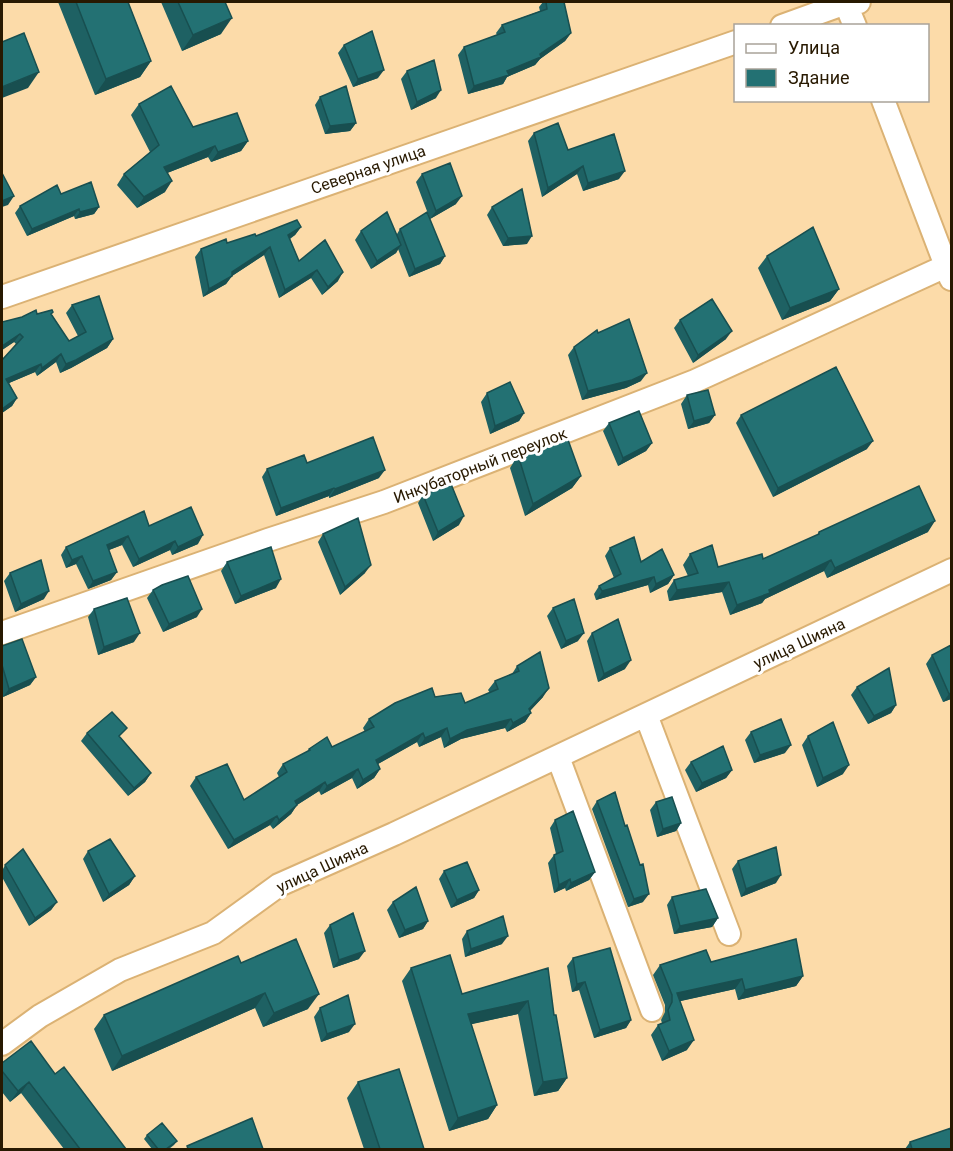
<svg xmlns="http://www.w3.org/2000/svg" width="953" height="1151" viewBox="0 0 953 1151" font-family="Roboto,sans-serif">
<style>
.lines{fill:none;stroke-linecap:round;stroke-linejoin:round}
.street-casing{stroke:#dbb274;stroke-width:26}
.street{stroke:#fff;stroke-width:22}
.wall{fill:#1e6163}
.shaded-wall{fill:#184f50}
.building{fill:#237173;stroke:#184f50;stroke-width:1.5}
.labels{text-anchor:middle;stroke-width:6;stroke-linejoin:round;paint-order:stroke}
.street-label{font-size:16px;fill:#281901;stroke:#fff}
</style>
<rect width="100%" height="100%" fill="#fcdba9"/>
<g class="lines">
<defs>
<path id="street" d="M845,2l10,24
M782,26l64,-23 13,-1
M883,100l68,179
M2,297l734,-255
M2,633l266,-93 116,-38 311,-121 251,-115
M646,715l83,219
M558,757l94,253
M2,1044l38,-28 80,-46 93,-37 66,-48 115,-51 558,-264"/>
</defs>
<use href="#street" class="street-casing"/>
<use href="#street" class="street"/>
</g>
<path class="wall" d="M58,2h70l23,59 -11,16 -45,18z
M161,2h64l-4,32 -39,17z
M543,2h21l7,31 -6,8 -25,18 -5,6 -28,12 -4,7 -35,10 -10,-39 6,-8 33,-12 -1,-2 6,-8 38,-14 -1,-4z
M344,45l34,33 -25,9 -15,-34z
M407,71l29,27 -25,12 -10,-31z
M320,97l36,26 -6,8 -25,3 -10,-29z
M139,104l54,23 55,14 -7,10 -30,11 -3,-5 -41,16 -2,19 -28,16 -20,-23 7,-11 26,-22 -19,-37z
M534,133l34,17 51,29 -36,12 -6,-17 -35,23 -14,-56z
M422,174l34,30 -26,15 -14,-37z
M61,194l38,13 -5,7 -19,5 -1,-3 -47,20 -12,-23 5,-7z
M492,207l35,37 -24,2 -16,-31z
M301,227l-6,8 -5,4 9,22 39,20 -16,14 -11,-17 -32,20 -15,-43 -32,21 -6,8 -23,13 -8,-40 6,-8z
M400,229l45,27 -5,8 -31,13 -11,-28 -2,4 -25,16 -16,-29 6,-9 36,3z
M767,256l72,33 -9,12 -48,19 -24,-52z
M72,305l41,34 -6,9 -36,20 -11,5 -4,-11 -19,14 -2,-4 -26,11 8,15 -5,8 -10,7v-53l14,-16 -2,-2 -12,8v-28l35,-8 15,1 17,26 9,-5 -12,-23z
M680,320l46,19 -33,24 -19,-35z
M598,333l43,48 -15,7 -44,12 -14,-45 6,-8z
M487,393l37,20 -5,8 -29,13 -9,-32z
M687,395l28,20 -6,8 -21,6 -7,-25z
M741,415l126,34 -94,48 -37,-74z
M609,423l43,20 -6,8 -28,15 -15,-35z
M518,455l63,21 -9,12 -47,28 -15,-48z
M267,469l112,9 -50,20v-2l-53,20 -14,-39z
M423,495l36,30 -26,16 -15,-38z
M149,526l49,18 -26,11 -2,-5 -37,17 -11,-22 -13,5 8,22 -6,8 -23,9 -12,-25 -10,4 -5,-13 5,-8z
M819,532h109l-101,46 -3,-7 -59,28 -3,4 -32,12 -8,-23 -53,9 -2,-10 7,-11 14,-4 -5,-11 7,-11 28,13 45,-8 54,-24z
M323,534l42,39 -25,22 -22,-53z
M610,548l31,14 33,13 -6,9 -18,9 -2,-8 -52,15 -2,-6 5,-8 15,-8 -9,-22z
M227,562l49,26 -41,16 -14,-33z
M10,573l34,26 -29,13 -11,-31z
M153,590l44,27 -34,15 -16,-34z
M553,608l25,33 -17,8 -14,-33z
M94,609l40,33 -36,13 -10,-38z
M592,633l33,36 -27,13 -11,-41z
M2,646l34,31 -6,8 -27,12 -1,-6z
M932,655l19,44 -8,3 -17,-38z
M517,666l26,31 -13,14 1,2 -6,9 -18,10 -2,-4 -44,11 -17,9 -3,-11 -22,10 -2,-5 -39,22 2,5 -6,9 -17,11 -5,-11 -31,17 -2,-4 -22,14 -6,9 -18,15 -3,-4 -42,24 -38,-63 6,-9 48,23 35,-23 -2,-4 6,-9 24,-12 2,-3 23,-2 33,-15 -2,-4 6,-9 66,-22 30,6 25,-10 -2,-3 7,-9 17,-7z
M857,687l39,18 -5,8 -23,11 -17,-29z
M751,732l34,21 -31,10 -9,-23z
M87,733l33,4 31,36 -6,9 -17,14 -47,-55z
M808,736l35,38 -26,13 -15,-42z
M691,762l41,8 -6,8 -30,14 -11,-22z
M597,801l28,25 15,39 3,37 -15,5 -36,-98z
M656,802l25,21 -5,8 -19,6 -7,-27z
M555,820l40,52 -6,8 -23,11 -1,-3 -11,5 -6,-30 6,-8 2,-1 -6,-26z
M88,851l47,25 -6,9 -26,17 -20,-43z
M738,861l38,22 -35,14 -9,-28z
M5,865l52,37 -6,8 -22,16 -27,-49v-6z
M444,871l35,19 -5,8 -23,10 -12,-29z
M672,897l46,21 -6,9 -38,7 -7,-29z
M393,902l35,19 -5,8 -24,9 -12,-28z
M330,925l29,34 -26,9 -9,-35z
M467,931l35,13 -37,13 -3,-18z
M573,958l58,62 -5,8 -32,10 -15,-48 -7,2 -5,-26z
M711,962l92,14 -7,10 -58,14 -3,-11 -55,12 7,49 -25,11 -11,-26 7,-10 4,-2 -1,-3 4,-8v-7l-12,-30 7,-10z
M241,963l67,46 -45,18 -8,-19 -143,63 -18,-42 10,-14z
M411,968l51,26 86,-26 6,47 13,63 -9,13 -24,5 -16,-82 -47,10 26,81 -9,14 -39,12 -47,-150z
M320,1008l29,24 -28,10 -7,-25z
M2,1063l53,11 71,75h-62l-43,-56 -11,9 -8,-10z
M358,1082l66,67h-60l-17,-51z
M147,1135l30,6 -3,4 -5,4h-17l-8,-10z
M910,1142l41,7h-46z"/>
<path class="shaded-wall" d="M232,18l-11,16 -39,17 11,-16z
M571,33l-6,8 -25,18 -5,6 -28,12 -4,7 -35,10 6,-8 33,-15 33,-17z
M151,61l-11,16 -45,18 11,-16z
M384,70l-6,8 -25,9 5,-8z
M39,72l-11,16 -26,10v-11z
M441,90l-5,8 -25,12 6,-8z
M356,123l-6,8 -25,3 5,-8z
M248,141l-7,10 -30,11 7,-10z
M215,146l-7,11 -51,20 7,-10z
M583,166l-6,8 -35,23 6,-9z
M625,171l-6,8 -36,12 5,-8z
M172,181l-7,11 -28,16 7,-11z
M14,196l-6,9 -6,2v-6z
M462,196l-6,8 -26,15 6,-8z
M99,207l-5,7 -19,5 5,-7z
M79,209l-5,7 -47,20 5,-7z
M301,227l-6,8 -13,8 6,-8z
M532,236l-5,8 -24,2 5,-8z
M401,245l-5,8 -25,16 6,-8z
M270,247l-6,8 -32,21 -6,8 -23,13 6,-8 23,-17z
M445,256l-5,8 -31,13 6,-8z
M317,270l-6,8 -32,20 6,-8z
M343,272l-5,9 -16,14 6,-8z
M839,289l-9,12 -48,19 8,-12z
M732,331l-6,8 -33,24 5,-8z
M20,334l-6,8 -12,8v-4z
M113,339l-6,9 -36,20 -11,5 6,-9z
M61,354l-5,8 -19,14 5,-8z
M41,364l-6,8 -33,14 4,-7z
M647,373l-6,8 -15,7 -44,12 6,-9z
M17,398l-5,8 -10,7v-4z
M524,413l-5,8 -29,13 5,-8z
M715,415l-6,8 -21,6 6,-8z
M873,441l-6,8 -94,48 5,-9z
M652,443l-6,8 -28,15 5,-8z
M385,470l-6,8 -50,20 6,-9z
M581,476l-9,12 -47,28 8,-12z
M334,488l-5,8 -53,20 5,-8z
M464,516l-5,9 -26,16 5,-9z
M935,521l-7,11 -101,46 8,-10z
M203,535l-5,9 -26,11 6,-8z
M128,536l-6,9 -21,8 6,-8z
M175,541l-5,9 -37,17 6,-8z
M82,556l-6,8 -10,4 6,-8z
M831,560l-7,11 -59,28 -3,4 -32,12 7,-10z
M371,565l-6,8 -25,22 5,-8z
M117,572l-6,8 -23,9 5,-8z
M674,575l-6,9 -18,9 6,-9z
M654,577l-6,8 -52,15 6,-9z
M281,579l-5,9 -41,16 6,-8z
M729,582l-7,10 -53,9 8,-11z
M49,591l-5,8 -29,13 6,-8z
M202,609l-5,8 -34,15 6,-8z
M140,633l-6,9 -36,13 6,-8z
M584,633l-6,8 -17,8 5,-8z
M631,660l-6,9 -27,13 6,-8z
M36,677l-6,8 -27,12 6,-8z
M549,688l-6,9 -20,21 6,-9z
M951,693v6l-8,3 6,-8z
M896,705l-5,8 -23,11 6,-8z
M531,713l-6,9 -18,10 6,-9z
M511,719l-6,9 -44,11 -17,9 6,-9 17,-9z
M447,728l-6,9 -22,10 6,-9z
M423,733l-6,9 -48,27 7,-9z
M791,745l-6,8 -31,10 6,-8z
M849,765l-6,9 -26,13 6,-9z
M358,769l-6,9 -31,17 6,-9z
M380,769l-6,9 -17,11 6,-9z
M732,770l-6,8 -30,14 6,-9z
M151,773l-6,9 -17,14 6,-8z
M325,782l-6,9 -30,19 6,-9z
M297,805l-6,9 -18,15 6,-9z
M277,816l-7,9 -42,24 6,-9z
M681,823l-5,8 -19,6 6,-8z
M595,872l-6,8 -23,11 5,-8z
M781,875l-5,8 -35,14 5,-8z
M135,876l-6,9 -26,17 6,-8z
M570,879l-5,9 -11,5 5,-8z
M479,890l-5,8 -23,10 6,-8z
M649,894l-6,8 -15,5 6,-8z
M57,902l-6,8 -22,16 6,-8z
M718,918l-6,9 -38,7 6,-8z
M428,921l-5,8 -24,9 6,-8z
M508,936l-6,8 -37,13 6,-8z
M365,951l-6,8 -26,9 6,-8z
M803,976l-7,10 -58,14 7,-10z
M742,979l-7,10 -63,14 5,-10z
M585,982l-6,8 -7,2 5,-8z
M265,993l-10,15 -143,63 10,-15z
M319,994l-11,15 -45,18 11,-14z
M528,1001l-10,13 -59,13 9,-13z
M631,1020l-5,8 -32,10 6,-8z
M355,1024l-6,8 -28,10 6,-8z
M694,1040l-7,10 -25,11 7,-10z
M567,1078l-9,13 -24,5 9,-14z
M29,1082l-8,11 -11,9 8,-11z
M497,1105l-9,14 -39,12 9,-13z"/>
<path class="building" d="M76,2h52l23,59 -45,18z
M178,2h47l7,16 -39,17z
M546,2h18l7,31 -31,21 1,3 -34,14 2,4 -35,11 -10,-39 41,-15 -3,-7 45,-16z
M372,31l12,39 -26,9 -14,-34z
M24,33l15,39 -37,15v-45z
M434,60l7,30 -24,12 -10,-31z
M171,86l22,41 44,-14 11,28 -30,11 -3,-6 -51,21 8,14 -28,16 -20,-23 35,-29 -20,-41z
M346,86l10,37 -26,3 -10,-29z
M558,123l10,27 46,-16 11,37 -37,12 -5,-17 -35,22 -14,-55z
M450,163l12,33 -26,15 -14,-37z
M2,173l12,23 -12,5z
M91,182l8,25 -19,5 -1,-3 -47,20 -12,-23 37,-21 4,9z
M522,189l10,47 -24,2 -16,-31z
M387,212l14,33 -24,16 -16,-30z
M427,212l18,44 -30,13 -15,-40z
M297,220l4,7 -13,8 11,26 26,-21 18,32 -15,15 -11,-17 -32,20 -15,-43 -38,25v4l-23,13 -8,-40 25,-10 1,4 28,-9 1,2z
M813,227l26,62 -49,19 -23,-52z
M99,296l14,43 -37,21 -10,4 -5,-10 -19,14 -1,-4 -35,15 11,19 -15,11v-49l21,-23 -3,-3 -18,12v-24l20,-5 14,-7 1,4 15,-4 1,2 -2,2 18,27 17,-9 -14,-27z
M712,299l20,32 -34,24 -18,-35z
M629,319l18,54 -15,7 -44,11 -14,-44 23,-17 1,3z
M836,367l37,74 -95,47 -37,-73z
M510,382l14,31 -29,13 -8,-33z
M708,390l7,25 -21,6 -7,-26z
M639,411l13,32 -29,15 -14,-35z
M373,437l12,33 -50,19 -1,-1 -53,20 -14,-39 37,-14 3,8z
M567,437l14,39 -48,28 -15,-49z
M451,484l13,32 -26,16 -15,-37z
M919,486l16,35 -100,47 -4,-8 -62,30 1,3 -33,12 -8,-23 -52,8 -3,-10 24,-7 -8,-19 22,-9 6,22 44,-13 1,5 56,-25v-2z
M191,507l12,28 -25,12 -3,-6 -36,18 -11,-23 -21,9 10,27 -24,9 -11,-25 -10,4 -6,-13 78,-36 5,15z
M358,518l13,47 -26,22 -22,-53z
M634,537l7,25 21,-13 12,26 -18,9 -2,-7 -52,14 -3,-5 22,-12 -11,-26z
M271,547l10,32 -40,17 -14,-34z
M41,560l8,31 -28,13 -11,-31z
M188,576l14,33 -33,15 -16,-34 9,-5z
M127,598l13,35 -36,14 -10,-38z
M574,599l10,34 -18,8 -13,-33z
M618,619l13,41 -27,14 -12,-41z
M22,639l14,38 -27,12 -7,-24v-19z
M951,645v48l-2,1 -17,-39z
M540,652l9,36 -20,21 2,4 -18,10 -2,-4 -44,11 -17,9 -3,-11 -22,10 -2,-5 -47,27 4,9 -17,11 -5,-11 -31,17 -2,-4 -30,19 2,4 -18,15 -2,-4 -43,24 -38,-63 31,-13 17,36 43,-28 -4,-8 27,-14 -1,-1 18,-12 5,10 42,-20 -5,-8 26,-16 37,-15 3,9 26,-4 4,10 33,-14 -3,-8 24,-10 -2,-5z
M889,668l7,37 -22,11 -17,-29z
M112,712l15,16 -8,8 32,37 -17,15 -47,-55z
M781,719l10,26 -31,10 -9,-23z
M833,722l16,43 -26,13 -15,-42z
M723,746l9,24 -30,13 -11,-21z
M615,792l10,34 2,-1 13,40 3,-1 6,30 -15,5 -37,-98z
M672,797l9,26 -18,6 -7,-27z
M573,811l22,61 -24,11 -1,-4 -11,6 -5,-30 9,-4 -8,-31z
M110,839l25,37 -26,18 -21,-43z
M776,847l5,28 -35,14 -8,-28z
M23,849l34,53 -22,16 -30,-53z
M467,862l12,28 -22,10 -13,-29z
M416,887l12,34 -23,9 -12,-28z
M706,889l12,29 -38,8 -8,-29z
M353,913l12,38 -26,9 -9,-35z
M503,916l5,20 -37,13 -4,-18z
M296,939l23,55 -45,19 -9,-20 -143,63 -18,-41 134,-59 3,7z
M796,939l7,37 -58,14 -3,-11 -65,14 17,47 -25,11 -11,-26 12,-5 -2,-10 4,-8v-7l-12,-30 46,-15 5,12z
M610,948l21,72 -31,10 -15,-48 -8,2 -4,-26z
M450,955l12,39 86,-26 6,47h2l11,63 -24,4 -15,-81 -60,13 29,91 -39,13 -47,-150z
M348,995l7,29 -28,10 -7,-26z
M31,1041l24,33 9,-7 62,82h-46l-51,-67 -11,9 -16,-20v-8z
M399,1069l25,80h-44l-22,-67z
M252,1118l11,31h-75l-1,-3z
M162,1123l15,18 -11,8h-8l-11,-14z
M951,1128v21h-39l-2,-7z"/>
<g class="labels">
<g class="street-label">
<text transform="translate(368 169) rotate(-19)" y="6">Северная улица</text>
<text transform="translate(480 465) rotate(-21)" y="6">Инкубаторный переулок</text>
<text transform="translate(799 643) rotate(-25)" y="6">улица Шияна</text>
<text transform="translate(322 867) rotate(-25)" y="6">улица Шияна</text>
</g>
</g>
<rect width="953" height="1151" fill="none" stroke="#281901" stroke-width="6"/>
<rect x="734" y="24" width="195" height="78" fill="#ffffff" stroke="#a9a399" stroke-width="1.5"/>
<rect x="746" y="44" width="30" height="9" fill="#ffffff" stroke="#a9a399" stroke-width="1.5"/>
<text x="788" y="54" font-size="18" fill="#281901">Улица</text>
<rect x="746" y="69" width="30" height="18" fill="#237173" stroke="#a9a399" stroke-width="1.5"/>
<text x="788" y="84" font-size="18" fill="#281901">Здание</text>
</svg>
